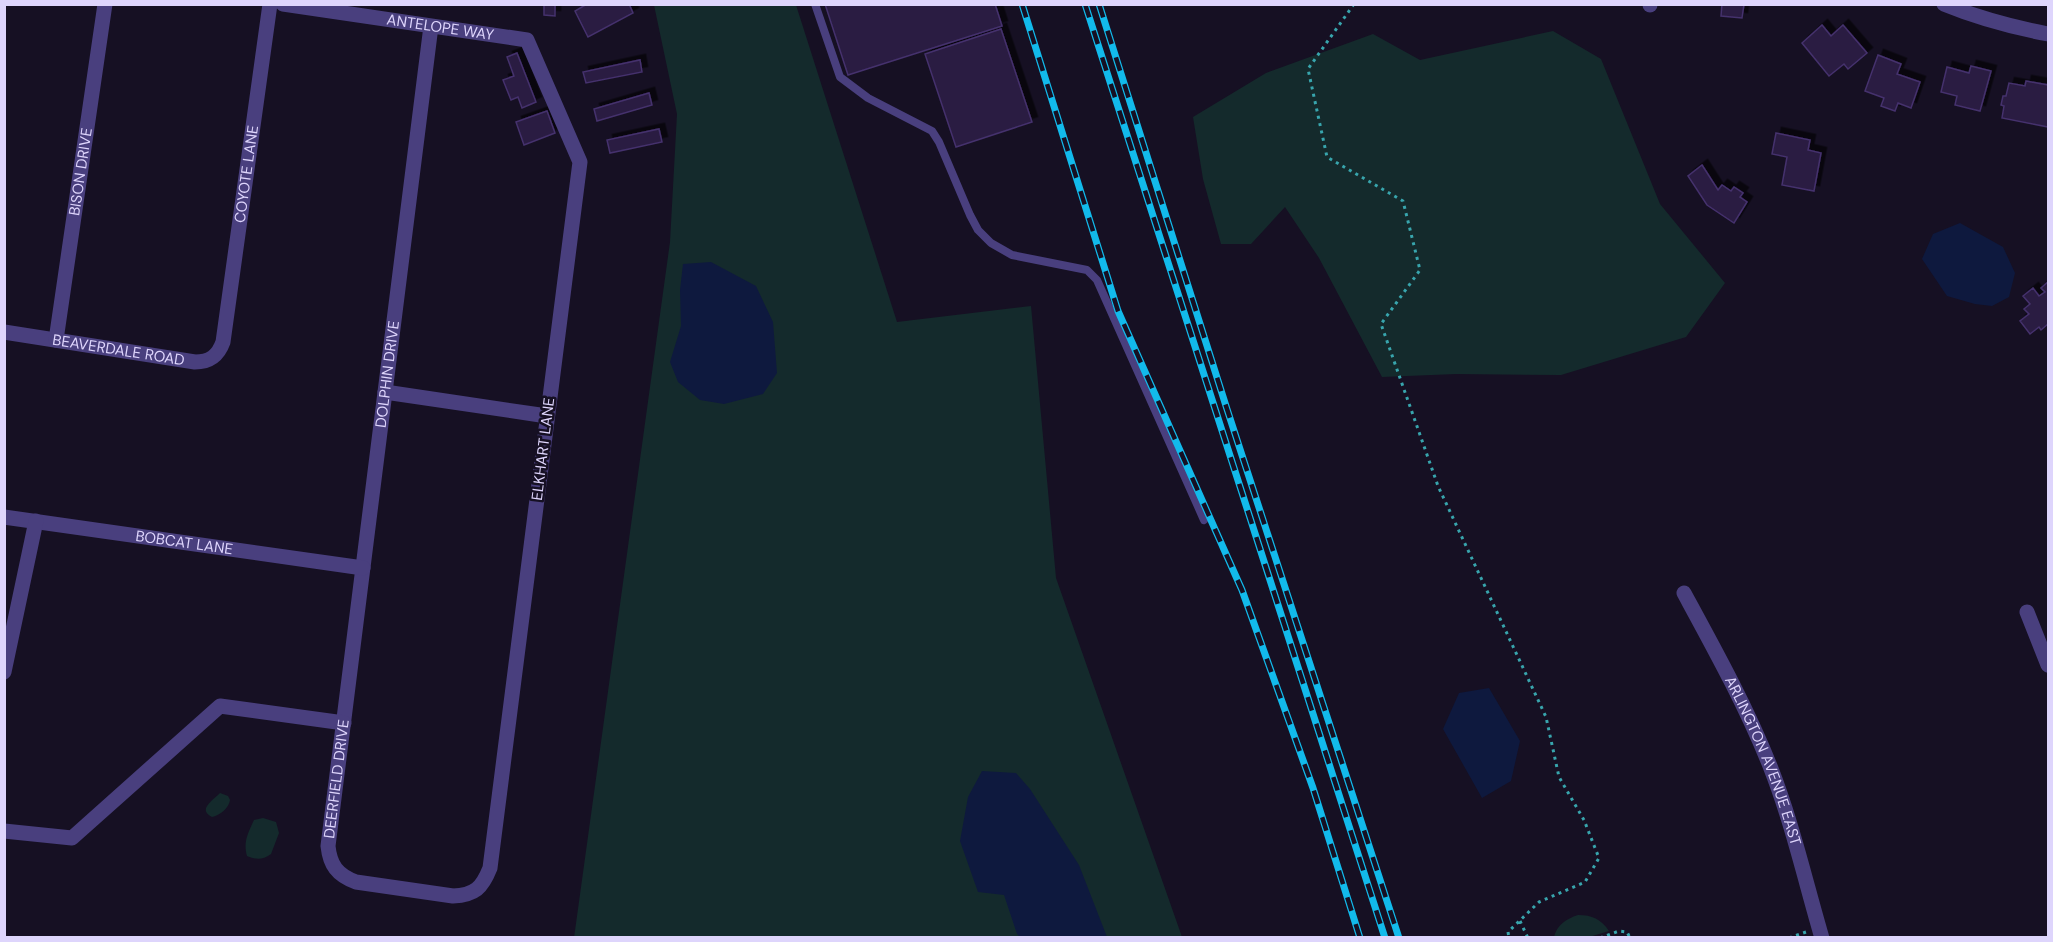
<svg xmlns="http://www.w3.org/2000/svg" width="2053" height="942" viewBox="0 0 2053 942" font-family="'DM Sans',sans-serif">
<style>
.green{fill:#142a2c}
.water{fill:#0e193e}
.building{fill:#2a1d42;stroke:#45316d;stroke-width:1.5;filter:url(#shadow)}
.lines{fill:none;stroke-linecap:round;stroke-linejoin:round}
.path{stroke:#38a5ad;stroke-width:3;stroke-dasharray:3 4.5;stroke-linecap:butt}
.service{stroke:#493f7e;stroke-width:8}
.minor{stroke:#493f7e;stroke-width:15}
.rail-casing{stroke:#12baeb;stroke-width:7}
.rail{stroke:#161023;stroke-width:4.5;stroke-dasharray:14;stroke-linecap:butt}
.labels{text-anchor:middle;stroke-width:5;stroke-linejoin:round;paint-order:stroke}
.street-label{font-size:15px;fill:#ded5fc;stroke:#161023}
</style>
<defs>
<filter id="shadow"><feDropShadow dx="5.5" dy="-5.5" stdDeviation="0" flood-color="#0009"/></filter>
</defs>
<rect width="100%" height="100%" fill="#161023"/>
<path class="green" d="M654,5h142l101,317 134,-16 25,272 126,359 -608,1 96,-696 7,-128z
M1553,31l48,28 59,145 65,79 -39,54 -125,38 -105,-1 -74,3 -63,-119 -34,-51 -34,37h-30l-18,-65 -10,-62 73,-44 107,-39 47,26z
M220,793l8,3 2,4c-1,8 -11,16 -18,17 -15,-7 1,-17 8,-24z
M263,818l13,4 3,11 -8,21c-9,6 -14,6 -24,2 -4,-14 1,-23 7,-36z
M1578,915c14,0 23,4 31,16l-20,6h-35c3,-12 12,-18 24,-22z"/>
<path class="water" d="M1960,223l43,24 12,26 -6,24 -17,9 -17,-2 -28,-8 -25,-37 11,-25z
M711,262l45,24 17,36 4,51 -14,21 -39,10 -24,-4 -22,-18 -8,-20 11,-36 -1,-36 3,-26z
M1489,688l31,53 -9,40 -29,17 -39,-69 16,-36z
M982,771l34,2 14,16 49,76 28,72h-87l-3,-3 -13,-39 -26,-3 -18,-51 8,-44z"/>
<path class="building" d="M544,4h11v12l-11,-1z
M587,4h42l4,9 -45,24 -13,-26z
M825,4h170l7,22 -154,49z
M1722,4h22l-2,14 -21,-2z
M1822,25l9,11 12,-11 24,28 -19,16 -4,-5 -15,12 -27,-33z
M1001,29l31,93 -76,25 -31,-93z
M517,53l19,49 -14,6 -4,-11 -7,3 -8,-20 11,-4 -7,-19z
M1878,55l23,9 -4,10 23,8 -9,26 -13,-5 -3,8 -14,-5 3,-8 -19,-7z
M640,60l2,12 -56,11 -3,-11z
M1971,66l20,5 -11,40 -25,-6 2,-9 -16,-4 6,-25 22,6z
M2026,81l22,4v42l-46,-9 2,-12 -3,-1 2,-9h3l3,-13 16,3z
M649,93l3,12 -55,16 -3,-12z
M547,111l8,22 -31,12 -8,-23z
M659,129l3,13 -52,11 -3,-13z
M1776,133l34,7 -2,10 13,3 -7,38 -32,-6 5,-28 -15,-3z
M1702,165l16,25 4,-5 9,6 3,-4 9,6 -3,4 7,5 -13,21 -27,-18 -19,-29z
M2048,282v42l-7,6 -2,-3 -9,7 -10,-13 9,-7 -5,-5 6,-5 -7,-8 10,-8 6,8 6,-4 -4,-4z"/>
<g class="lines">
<path class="path" d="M1354,4l-46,65 19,88 76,44 17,69 -39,54 57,162 108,231 13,60 25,43 15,38 -14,24 -46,20 -31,30 1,6
M1520,921l8,17
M1600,938l19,-7 8,1 3,6
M1789,938l17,-6"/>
<path class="service" d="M815,4l25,73 28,21 64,33 7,11 31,73 8,15 13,13 21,12 75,15 10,10 107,240"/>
<g class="minor">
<path id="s1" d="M283,4l244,36 53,122 -90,706c-8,20 -15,27 -37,28l-97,-14c-19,-7 -26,-17 -28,-36l103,-820"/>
<path d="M1650,4v1"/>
<path d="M1944,4c34,14 68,23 104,30"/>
<path id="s2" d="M4,332l191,30c15,0 23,-6 28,-20l47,-338"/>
<path id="s3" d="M56,340l49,-336"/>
<path d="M385,392l162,24"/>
<path id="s4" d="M4,517l359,51"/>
<path id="s5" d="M1684,593c31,57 62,113 86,173 22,56 35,114 52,172"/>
<path d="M2027,612l21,53"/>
<path d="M4,672l32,-151"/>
<path d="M4,831l68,7 148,-132 124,17"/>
</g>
<defs>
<path id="rail" d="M1022,4l96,307 124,279 71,198 47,150
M1085,4l300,934
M1099,4l127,402 173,532"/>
</defs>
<use href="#rail" class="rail-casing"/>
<use href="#rail" class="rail"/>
</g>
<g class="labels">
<g class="street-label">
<text dy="5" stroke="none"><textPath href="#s1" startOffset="159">ANTELOPE WAY</textPath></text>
<text dy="5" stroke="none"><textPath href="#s3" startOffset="170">BISON DRIVE</textPath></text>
<text dy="5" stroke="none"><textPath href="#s2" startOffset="400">COYOTE LANE</textPath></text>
<text dy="5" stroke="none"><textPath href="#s2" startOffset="116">BEAVERDALE ROAD</textPath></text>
<text dy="5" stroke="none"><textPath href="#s1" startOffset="1764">DOLPHIN DRIVE</textPath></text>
<text transform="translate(543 449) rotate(-83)" y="5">ELKHART LANE</text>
<text dy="5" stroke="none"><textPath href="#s4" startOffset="182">BOBCAT LANE</textPath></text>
<text dy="5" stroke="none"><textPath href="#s5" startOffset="186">ARLINGTON AVENUE EAST</textPath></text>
<text dy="5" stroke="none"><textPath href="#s1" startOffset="1356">DEERFIELD DRIVE</textPath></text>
</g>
</g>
<rect width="2053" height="942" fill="none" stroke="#ded5fc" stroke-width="12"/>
</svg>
